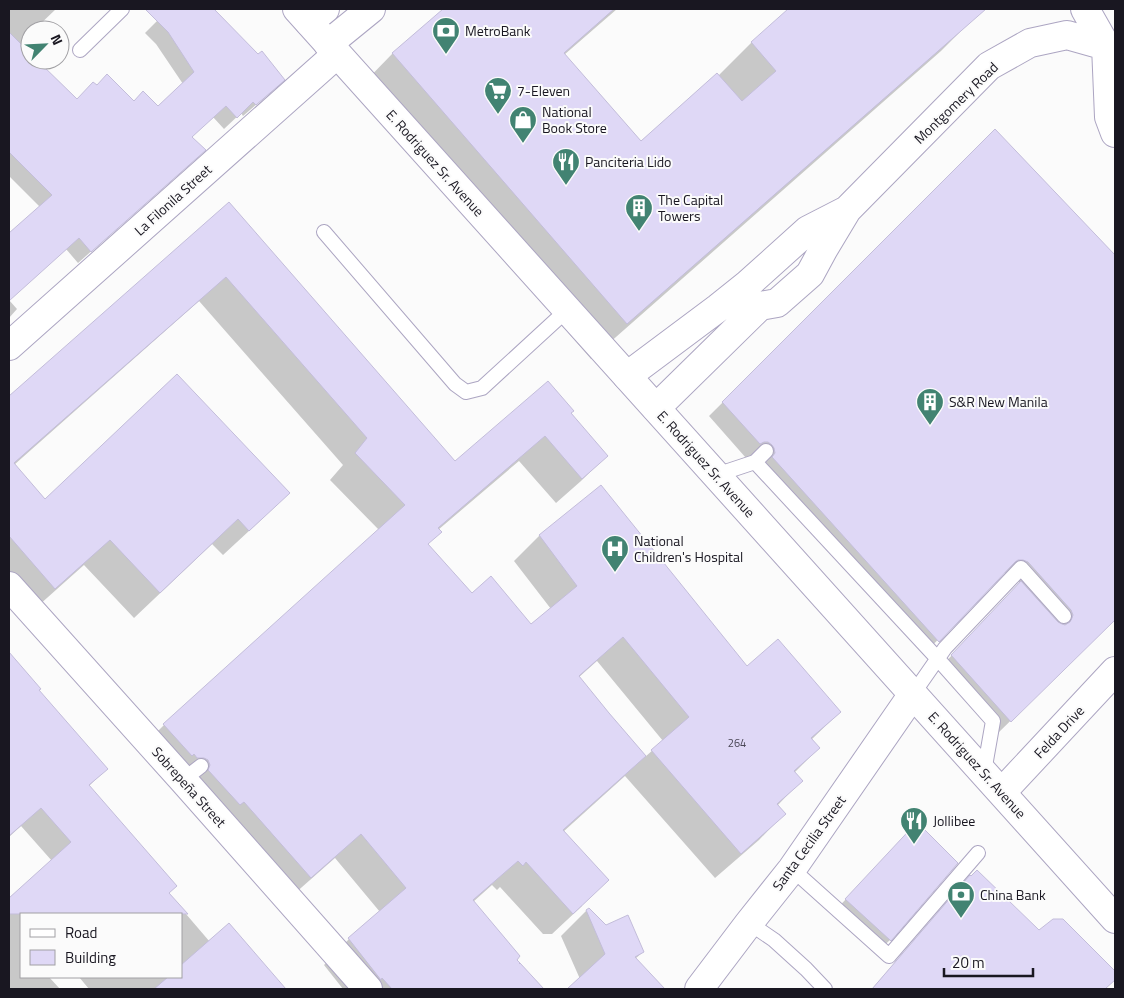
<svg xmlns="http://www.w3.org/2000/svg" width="1124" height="998" viewBox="0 0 1124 998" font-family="'Titillium Web',sans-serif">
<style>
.shadow{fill:#0003;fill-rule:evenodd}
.building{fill:#dfd8f6;stroke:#c3bdda}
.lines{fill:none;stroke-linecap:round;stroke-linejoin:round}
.service-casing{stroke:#aca5c2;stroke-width:16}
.minor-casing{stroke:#aca5c2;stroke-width:30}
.secondary-casing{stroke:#aca5c2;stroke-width:30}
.service{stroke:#fff;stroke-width:14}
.minor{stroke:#fff;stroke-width:28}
.secondary{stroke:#fff;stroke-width:28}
.labels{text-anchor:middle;stroke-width:4;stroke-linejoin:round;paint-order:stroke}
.number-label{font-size:11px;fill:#4a4756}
.poi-label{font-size:14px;fill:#191721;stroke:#fbfbfb;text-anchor:start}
.street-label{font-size:14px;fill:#191721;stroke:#fbfbfb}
</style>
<rect width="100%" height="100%" fill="#fbfbfb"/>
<path class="shadow" d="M9,9h47l-22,21h-4v4l-10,10 10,11v5h5l41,41 58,2 24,5 25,-24 -27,-40 -11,-11 24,-24h43l45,47 14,36 -28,24 -2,-3 -17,16 -11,-12 -22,20 1,25 -114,101 -12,-14 -57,51 8,9 -8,9v-83l31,-28 -31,-31z
M444,9h173l-53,46 76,87 78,-66 34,-34 38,-33h182l5,6 -36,36 -350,308 -234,-269 35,-36z
M995,131l120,125v363l-119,116 -58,-65 82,-87 -6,-7 -5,-3h-6l-79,81 -171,-198h-4l-3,2 -37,-42z
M229,204l226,259 115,-50 36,43 -25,25 -25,22 -37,-42 -81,69 -11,15 45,50 59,31 20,-17 -37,-48 25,-25 61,-49 147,181 93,44 -29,28 8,8 -25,25 7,8 -24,25 7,8 -25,26 -44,38 -90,-102 -62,56 19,74 -30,28h-9l-43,-47 -3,3 -5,-5 -19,17 42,58 27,29h-199l-19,-24 25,-26 31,-27 -45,-54 -50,44 -147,-151 26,-26 215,-195 -49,-50 13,-15 -144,-164 -185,164 31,35 218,18 -40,37 -11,-11 -78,74 -50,-53 -55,49 -20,-24v-192zM597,661l66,80 -18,16 -37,-43 -30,-36z
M9,654l30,35 -1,1 68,79 -17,17 79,107 42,49 74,47h-195l-10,-12h102v-63h-160v63h28l11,12h-51v-90l43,-38 -31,-35 -12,11z
M903,838l-13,102 -14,13 -44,-39z
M959,888l80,44 23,-11 53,51v7l-11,10h-232z
M586,911l19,16 38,25 -8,7 21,22 -8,8h-79l11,-10 -19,-43z"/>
<path class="building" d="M145,9h69l44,45 4,-3 23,29 -29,25 -3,-3 -16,16 -11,-12 -34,31 14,13 -115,102 -12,-14 -70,63v-68l43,-38 -43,-43v-120l21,21v7h7l40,39 16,-17 4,3 10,-11 27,27 9,-10 15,15 36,-34 -26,-40z
M443,9h171l-50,44 77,88 76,-68 25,28 34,-30 -25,-29 37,-33h198l-359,315 -235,-271z
M995,129l120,126v365l-104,102 -60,-67 70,-74 37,41 4,2 3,1 5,-3 2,-4 1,-3 -2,-5 -43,-48 -5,-2h-5l-3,2 -76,80 -167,-185 3,-4 -1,-5 -2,-3 -4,-3h-4l-4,2 -38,-42z
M229,202l226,259 93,-80 26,30 -3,2 37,43 -26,23 -37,-43 -107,92 4,4 -14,12 44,49 19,-17 40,48 46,-38 -38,-51 62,-50 146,181 31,-27 63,73 -30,26 9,10 -26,23 9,10 -26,23 9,10 -45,40 -90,-104 38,-33 -66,-80 -44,39 30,37 37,43 -83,74 46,50 -36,34 -47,-52 -3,4 -5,-5 -45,39 47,56 -3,4 3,3 -1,1 1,-1 24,26h-152l-10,-11 -1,2 -33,-42 58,-50 -45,-54 -50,44 -67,-76 -4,3 -32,-35 2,-5 -2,-5 -4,-2h-7l-3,-4 -2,2 -29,-32 242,-219 -50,-52 12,-15 -141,-161 -212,186 31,36 132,-125 113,119 -41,38 -11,-12 -78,74 -50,-53 -55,49 -46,-53v-140z
M9,652l32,37 -2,1 69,79 -19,16 88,101 -8,7 19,21h-179v-16l62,-56 -30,-34 -32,28z
M917,822l41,41 -67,78 -46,-42z
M977,870l62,60 14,-11h10l52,52v9l-10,9h-233l98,-114 1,1z
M589,908l17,17 22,-10 16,37 -9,5 30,32h-98l38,-35 -19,-44z
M229,923l57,66h-132l14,-12h13v-12z"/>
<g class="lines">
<defs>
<path id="service" d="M80,50l42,-41
M324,232l131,152 11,8 16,-4 85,-78
M755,462l11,-11
M716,475l39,-13 182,196 56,63 -9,51
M913,694l32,-46 76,-80 43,48
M183,780l18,-14
M792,869l97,87 89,-103
M749,923l25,17 32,29 19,20"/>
<path id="minor" d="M1085,9l21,37 3,71 6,16
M309,22l16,-13
M328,44l43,-35
M9,346l328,-292
M627,376l91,-68 30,-24 60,-54 39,-20
M656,408l104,-102 17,-3 33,-29 13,-24 24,-40 142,-144 41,-23 37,-8 39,11 9,1
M9,586l174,194 185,209
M1002,792l113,-121
M699,989l50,-66 43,-54 121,-175"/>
<path id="secondary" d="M297,9l818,910"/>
</defs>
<use href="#service" class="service-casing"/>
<use href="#minor" class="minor-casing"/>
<use href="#secondary" class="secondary-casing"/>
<use href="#service" class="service"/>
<use href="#minor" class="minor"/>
<use href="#secondary" class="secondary"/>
</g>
<defs>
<symbol id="bank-pin" viewBox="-11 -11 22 30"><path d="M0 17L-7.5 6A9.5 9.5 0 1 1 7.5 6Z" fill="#428372" stroke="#fbfbfb"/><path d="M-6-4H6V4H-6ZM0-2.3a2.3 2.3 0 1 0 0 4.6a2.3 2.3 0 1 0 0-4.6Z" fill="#fff"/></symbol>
<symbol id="supermarket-pin" viewBox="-11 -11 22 30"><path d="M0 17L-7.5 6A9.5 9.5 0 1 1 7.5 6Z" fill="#428372" stroke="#fbfbfb"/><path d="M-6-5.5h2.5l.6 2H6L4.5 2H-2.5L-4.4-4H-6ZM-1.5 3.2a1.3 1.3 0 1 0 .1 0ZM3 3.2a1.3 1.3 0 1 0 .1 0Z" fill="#fff"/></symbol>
<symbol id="shop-pin" viewBox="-11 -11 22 30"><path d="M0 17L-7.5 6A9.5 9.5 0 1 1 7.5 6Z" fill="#428372" stroke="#fbfbfb"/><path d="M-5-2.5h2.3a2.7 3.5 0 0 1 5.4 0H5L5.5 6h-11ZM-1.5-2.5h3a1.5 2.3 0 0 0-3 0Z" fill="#fff"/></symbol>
<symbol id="restaurant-pin" viewBox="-11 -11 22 30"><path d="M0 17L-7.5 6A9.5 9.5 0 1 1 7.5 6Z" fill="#428372" stroke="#fbfbfb"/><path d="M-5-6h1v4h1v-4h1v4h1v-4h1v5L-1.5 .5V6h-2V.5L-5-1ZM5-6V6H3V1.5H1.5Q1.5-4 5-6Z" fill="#fff"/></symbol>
<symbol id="building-pin" viewBox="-11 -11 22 30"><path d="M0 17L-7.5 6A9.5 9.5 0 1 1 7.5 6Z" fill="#428372" stroke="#fbfbfb"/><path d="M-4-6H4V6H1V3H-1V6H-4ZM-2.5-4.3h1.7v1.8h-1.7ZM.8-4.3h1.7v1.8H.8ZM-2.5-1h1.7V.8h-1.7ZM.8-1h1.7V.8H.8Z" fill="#fff"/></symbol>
<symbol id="hospital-pin" viewBox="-11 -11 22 30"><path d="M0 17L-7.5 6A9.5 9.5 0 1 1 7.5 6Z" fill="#428372" stroke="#fbfbfb"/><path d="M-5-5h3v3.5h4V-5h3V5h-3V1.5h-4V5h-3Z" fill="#fff"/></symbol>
</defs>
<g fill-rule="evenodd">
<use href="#bank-pin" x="430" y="15" width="32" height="43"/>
<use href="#supermarket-pin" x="482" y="75" width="32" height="43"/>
<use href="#shop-pin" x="507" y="104" width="32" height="43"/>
<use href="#restaurant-pin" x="550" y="146" width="32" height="43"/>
<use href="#building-pin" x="623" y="192" width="32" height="43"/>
<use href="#building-pin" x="914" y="386" width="32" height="43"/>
<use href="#hospital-pin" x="599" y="533" width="32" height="43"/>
<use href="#restaurant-pin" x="898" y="805" width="32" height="43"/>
<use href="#bank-pin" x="945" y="879" width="32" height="43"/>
</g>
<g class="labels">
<g class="number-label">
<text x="737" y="747">264</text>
</g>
<g class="poi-label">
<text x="465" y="36">MetroBank</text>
<text x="517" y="96">7-Eleven</text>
<text x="542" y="117">National<tspan x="542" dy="16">Book Store</tspan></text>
<text x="585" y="167">Panciteria Lido</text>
<text x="658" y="205">The Capital<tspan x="658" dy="16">Towers</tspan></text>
<text x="949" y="407">S&amp;R New Manila</text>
<text x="634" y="546">National<tspan x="634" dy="16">Children's Hospital</tspan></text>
<text x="933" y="826">Jollibee</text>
<text x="980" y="900">China Bank</text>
</g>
<g class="street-label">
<text transform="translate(956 103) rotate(-44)" y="5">Montgomery Road</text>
<text transform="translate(435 163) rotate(48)" y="5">E. Rodriguez Sr. Avenue</text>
<text transform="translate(173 200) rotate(-42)" y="5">La Filonila Street</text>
<text transform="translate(706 464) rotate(48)" y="5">E. Rodriguez Sr. Avenue</text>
<text transform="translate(1059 732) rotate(-47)" y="5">Felda Drive</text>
<text transform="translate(977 765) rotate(48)" y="5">E. Rodriguez Sr. Avenue</text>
<text transform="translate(189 787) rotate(48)" y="5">Sobrepeña Street</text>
<text transform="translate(809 843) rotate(-54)" y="5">Santa Cecilia Street</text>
</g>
</g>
<rect width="1124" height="998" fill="none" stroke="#191721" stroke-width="20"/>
<rect x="20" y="913" width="162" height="65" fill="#fbfbfb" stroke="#a1a0a4"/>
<rect x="30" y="929" width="25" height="8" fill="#ffffff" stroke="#a1a0a4"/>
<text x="65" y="938" font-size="15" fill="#191721">Road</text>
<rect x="30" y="950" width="25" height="15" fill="#dfd8f6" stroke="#a1a0a4"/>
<text x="65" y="963" font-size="15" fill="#191721">Building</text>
<g transform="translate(45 45) rotate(66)"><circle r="24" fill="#fbfbfb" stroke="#a1a0a4"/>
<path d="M0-4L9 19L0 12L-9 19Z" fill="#428372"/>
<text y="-8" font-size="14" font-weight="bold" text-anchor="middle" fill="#191721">N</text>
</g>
<path d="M944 968v8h89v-8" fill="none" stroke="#191721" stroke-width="2.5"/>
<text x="952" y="968" font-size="15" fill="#191721" stroke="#fbfbfb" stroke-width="4" paint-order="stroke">20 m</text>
</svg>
